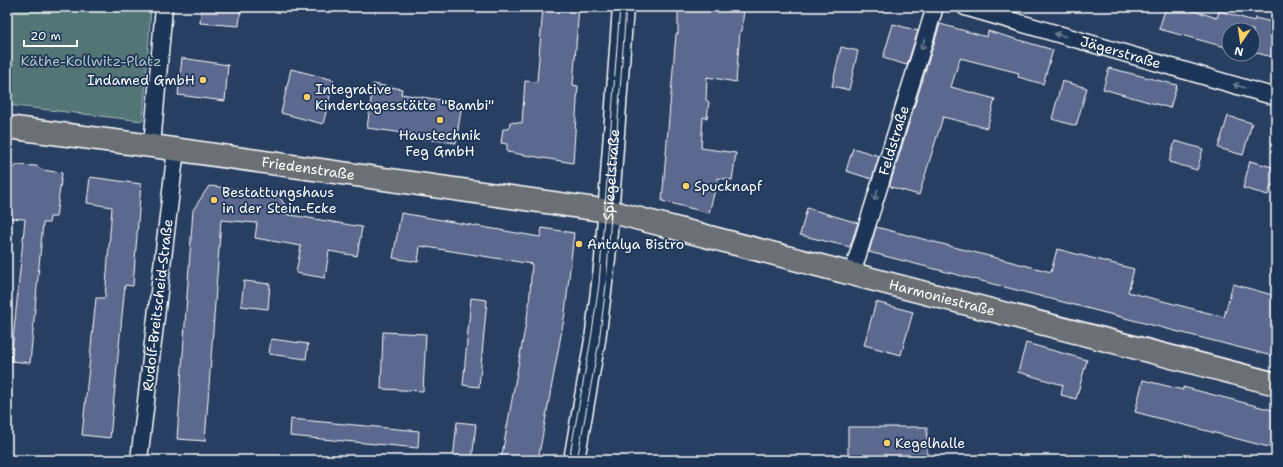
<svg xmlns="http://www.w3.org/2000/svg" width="1283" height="467" viewBox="0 0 1283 467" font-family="'Shantell Sans',sans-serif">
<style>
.green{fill:#527576;stroke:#a8baba}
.building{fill:#5b678e;stroke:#fff}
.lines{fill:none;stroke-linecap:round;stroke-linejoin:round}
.minor-casing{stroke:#fff;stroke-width:19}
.tertiary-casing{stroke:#fff;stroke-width:23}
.primary-casing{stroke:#fff;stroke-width:25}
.minor{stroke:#1d3557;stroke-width:16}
.tertiary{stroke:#1d3557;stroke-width:20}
.primary{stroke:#6c6f75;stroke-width:22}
.tram{stroke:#fff;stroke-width:1}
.oneway{stroke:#6c7c92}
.poi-dot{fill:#ffd166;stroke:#1d3557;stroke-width:1.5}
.labels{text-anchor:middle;stroke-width:3.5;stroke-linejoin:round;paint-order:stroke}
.street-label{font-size:14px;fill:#fff;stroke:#1d3557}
.park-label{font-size:14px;fill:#b1c1c1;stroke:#1d3557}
.poi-label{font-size:14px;fill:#fff;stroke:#1d3557;text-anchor:start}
</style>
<rect width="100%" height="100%" fill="#293f62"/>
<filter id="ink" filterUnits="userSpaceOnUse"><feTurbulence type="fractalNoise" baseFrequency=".025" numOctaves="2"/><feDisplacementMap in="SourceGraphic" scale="8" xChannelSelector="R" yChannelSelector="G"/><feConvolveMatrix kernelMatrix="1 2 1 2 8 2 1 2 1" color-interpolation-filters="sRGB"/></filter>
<g filter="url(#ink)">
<path class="green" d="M7,7h144l-8,114 -136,-16z"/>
<path class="building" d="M202,7h39l-2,19 -39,-3z
M543,7h36l-6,78 5,1 -5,77 -66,-11v-8l-6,-1 2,-14h6l1,-7 12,1 3,-42 12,1z
M678,7h66l-2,24h-2l-4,51 -29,-5 -1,23 3,2 -2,16 -4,-1 -2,31 35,5 -4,27 -14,-2 -9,35 -47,-12 14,-167h2z
M1166,7h15l36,11 2,-7 35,10 1,-3 21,5v35l-23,-6v-22h-24v18l-70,-19z
M893,24l25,7 -11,34 -24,-7z
M940,24l47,13 1,-6 65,19 -10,34 -25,-7 1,-4 -59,-15 -9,29 44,12 -8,29 -44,-11 -24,78 -28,-8 -1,-3z
M841,47l17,4 -9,39 -17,-4z
M182,58l46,7 -3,36 -47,-6z
M1109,68l68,17 -7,23 -67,-19z
M291,69l43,11 -11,44 -42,-11z
M1062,81l25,7 -11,38 -24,-7z
M373,84l29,5 -1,5 61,9 -6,40 -38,-5v-3l-51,-7z
M1228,116l24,7 -9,32 -25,-7z
M1175,141l28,8 -6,21 -28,-8z
M853,148l26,8 -7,23 -26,-8z
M1250,161l26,7v18l-5,-1 -3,10 -25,-7z
M17,165l19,1 7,4 19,3 -6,44h-6l-1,6h-6l-13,140 -19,-2 14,-142 -17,-1 -1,-46z
M90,177l51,7 -8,102 -8,-1 -15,153 -28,-3 14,-137h9l7,-91 -25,-4z
M209,186l67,7 10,13 -1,8 77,13 -5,29 -28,-5 -4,27 -29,-5 5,-27 -46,-8 2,-15 -36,-3 -16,221 -28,-2 16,-229z
M807,208l51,15 -8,24 -50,-12z
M401,213l139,24 2,-9 32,5 -9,80 -27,147h-37l28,-154 3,-42 -112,-18 -2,16 -25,-4z
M876,227l175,45 6,-23 77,20 -6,23 96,25 9,-33 43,12v61l-407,-105z
M244,281l26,3 -2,25 -27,-3z
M471,298l16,2 -8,87 -16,-2z
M876,302l37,10 -12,43 -37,-10z
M383,332l43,2 -3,57 -42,-2z
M271,339l37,5 -2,15 -37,-5z
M1026,343l61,17 -11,39 -15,-4 2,-10 -45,-13z
M1143,380l40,10v-3l93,24v38l-141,-37z
M291,419l128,12 -1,17 -128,-12z
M457,422l19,2 -4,36h-19z
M848,427h79v33h-79z"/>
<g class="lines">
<defs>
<g id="minor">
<path id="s1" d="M965,7l311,90"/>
<path d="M152,146l12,-139"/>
<path id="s2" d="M852,274l83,-267"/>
<path id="s3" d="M139,460l37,-311"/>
</g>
<g id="tertiary">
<path id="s4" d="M574,460l21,-120 10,-81 18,-252"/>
</g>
<g id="primary">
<path id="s5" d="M7,127l145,19 457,65 667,173"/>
</g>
</defs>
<use href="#minor" class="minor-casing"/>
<use href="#tertiary" class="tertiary-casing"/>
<use href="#primary" class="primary-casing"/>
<use href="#minor" class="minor"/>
<use href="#tertiary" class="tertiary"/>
<use href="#primary" class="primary"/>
<path class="tram" d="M569,460l22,-121 8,-55 21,-277
M577,460l22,-118 7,-57 20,-278"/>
</g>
<defs><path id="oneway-shaft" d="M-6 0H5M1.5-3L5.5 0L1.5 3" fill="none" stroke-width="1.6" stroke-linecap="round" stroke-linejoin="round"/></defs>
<g class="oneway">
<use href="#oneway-shaft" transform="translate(1060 35) rotate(-164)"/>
<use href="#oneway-shaft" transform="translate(923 44) rotate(107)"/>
<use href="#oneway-shaft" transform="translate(1239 86) rotate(-164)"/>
<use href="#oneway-shaft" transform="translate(876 195) rotate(108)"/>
</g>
</g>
<g class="poi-dot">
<circle cx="203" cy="80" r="4"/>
<circle cx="307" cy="97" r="4"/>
<circle cx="440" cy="120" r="4"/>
<circle cx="686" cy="186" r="4"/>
<circle cx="214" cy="200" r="4"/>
<circle cx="579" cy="244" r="4"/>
<circle cx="887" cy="443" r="4"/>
</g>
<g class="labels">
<g class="street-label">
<text dy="5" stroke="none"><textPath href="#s1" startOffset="162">Jägerstraße</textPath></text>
<text dy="5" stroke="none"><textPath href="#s2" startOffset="140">Feldstraße</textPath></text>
<text dy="5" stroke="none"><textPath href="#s5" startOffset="304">Friedenstraße</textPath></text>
<text dy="5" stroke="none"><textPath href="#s4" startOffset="288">Spiegelstraße</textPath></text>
<text dy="5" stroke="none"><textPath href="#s5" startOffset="952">Harmoniestraße</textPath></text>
<text dy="5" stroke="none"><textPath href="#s3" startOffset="156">Rudolf-Breitscheid-Straße</textPath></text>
</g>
<g class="park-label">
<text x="91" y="66">Käthe-Kollwitz-Platz</text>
</g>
<g class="poi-label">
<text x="195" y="85" text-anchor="end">Indamed GmbH</text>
<text x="315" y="94">Integrative<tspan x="315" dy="16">Kindertagesstätte "Bambi"</tspan></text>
<text x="440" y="140" text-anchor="middle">Haustechnik<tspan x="440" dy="16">Feg GmbH</tspan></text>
<text x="694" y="191">Spucknapf</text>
<text x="222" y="197">Bestattungshaus<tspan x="222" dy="16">in der Stein-Ecke</tspan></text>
<text x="587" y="249">Antalya Bistro</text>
<text x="895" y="448">Kegelhalle</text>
</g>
</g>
<rect width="1283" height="467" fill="none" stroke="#1d3557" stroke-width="24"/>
<rect x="12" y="12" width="1259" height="443" fill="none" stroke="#fff" stroke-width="1.5" filter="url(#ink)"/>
<g transform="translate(1241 42) rotate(193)"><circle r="19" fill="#1d3557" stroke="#77869a"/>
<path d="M0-3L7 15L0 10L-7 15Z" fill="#ffd166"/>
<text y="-6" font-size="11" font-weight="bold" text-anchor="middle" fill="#ffffff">N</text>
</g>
<path d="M24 40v6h53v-6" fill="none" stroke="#ffffff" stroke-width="2"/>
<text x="30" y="40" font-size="12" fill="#ffffff" stroke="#1d3557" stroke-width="3" paint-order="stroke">20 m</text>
</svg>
